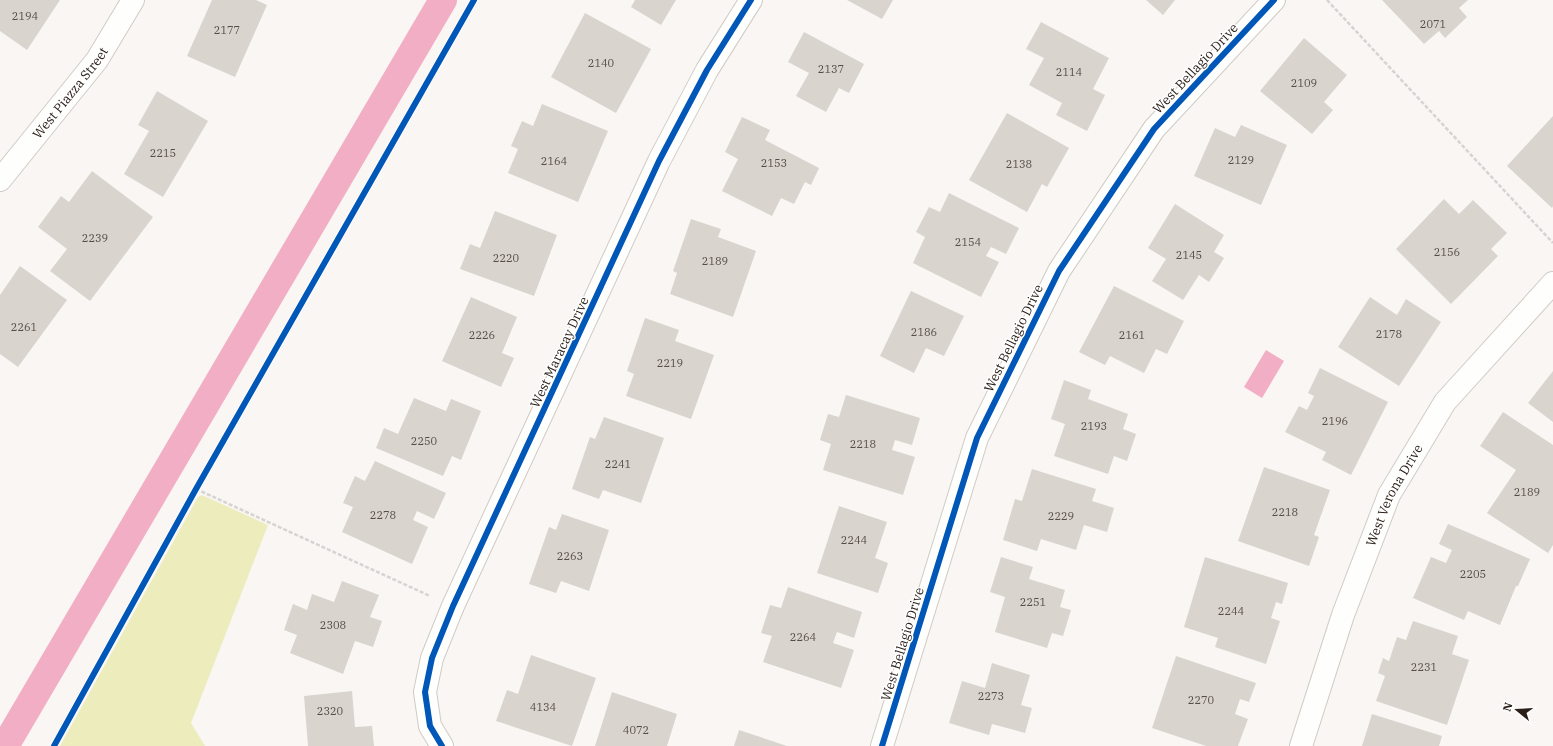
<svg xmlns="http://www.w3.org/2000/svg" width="1553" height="746" viewBox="0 0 1553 746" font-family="'IBM Plex Serif',serif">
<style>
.green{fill:#edecbc}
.water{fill:#f2aec5}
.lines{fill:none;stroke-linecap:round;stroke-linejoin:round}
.canal{stroke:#f2aec5;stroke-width:28}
.building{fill:#d9d4ce}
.minor-casing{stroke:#d1cbc6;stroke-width:24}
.path{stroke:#d6d4d3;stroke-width:2.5;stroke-dasharray:4 2;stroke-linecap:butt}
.minor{stroke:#fefefd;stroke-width:22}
.cycleway-casing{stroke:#fff;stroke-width:8}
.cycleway{stroke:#0057b8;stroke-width:6}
.labels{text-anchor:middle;stroke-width:3;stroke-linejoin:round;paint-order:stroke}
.number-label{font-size:11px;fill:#564d46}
.street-label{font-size:13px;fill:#2b2019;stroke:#fff}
</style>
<rect width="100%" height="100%" fill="#f9f6f3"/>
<path class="green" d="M202,495l66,30 -77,198 14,23h-145l138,-249z"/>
<path class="water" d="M1266,350l18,11 -22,37 -18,-11z"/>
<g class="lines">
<path class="canal" d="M5,746l438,-746"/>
</g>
<path class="building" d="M0,0h60l-33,50 -27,-19z
M212,0h44l11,5 -32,72 -48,-21z
M635,0h41l-15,25 -30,-18z
M847,0h46l-11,19z
M1146,0h29l-12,15z
M1382,0h86l-9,8 8,9 -22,21 -6,-7 -15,13z
M585,13l66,36 -35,64 -65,-36z
M1041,22l68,36 -16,31 12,6 -18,36 -31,-16 6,-12 -33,-18 15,-27 -18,-9z
M804,32l60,32 -15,29 -10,-5 -13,24 -30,-16 13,-23 -21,-11z
M1304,38l43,37 -23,27 9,8 -21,24 -52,-43z
M157,91l51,30 -45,76 -39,-23 25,-43 -11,-6z
M542,104l66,27 -30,71 -70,-29 10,-24 -7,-3 11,-25 11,5z
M1007,113l62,35 -22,39 -5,-3 -15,28 -58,-32z
M1553,116v90l-1,2 -45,-42z
M742,117l28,13 -5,10 54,28 -8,17 -6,-3 -11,22 -13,-6 -9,18 -50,-25 16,-32 -13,-7z
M1241,125l46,20 -26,60 -67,-29 21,-48 20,9z
M92,171l61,46 -63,84 -40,-30 17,-22 -29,-22 23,-31 8,6z
M949,193l70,35 -13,26 -15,-7 -5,9 13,6 -18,35 -68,-34 12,-26 -9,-5 13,-25 11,5z
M1444,199l15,15 14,-14 34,33 -16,16 7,7 -47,48 -55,-55z
M1175,204l49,31 -10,17 10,6 -15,24 -10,-7 -16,25 -31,-19 14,-22 -18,-11z
M495,211l62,24 -23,61 -74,-27 10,-25 10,4z
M691,219l30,10 -3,8 38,14 -23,66 -63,-23 7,-21 -4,-2z
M20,266l47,34 -49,67 -18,-13v-59z
M1114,286l70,35 -17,33 -11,-5 -12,24 -34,-17 -5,9 -26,-13z
M911,291l53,25 -20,40 -18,-8 -12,25 -34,-17z
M471,297l46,20 -15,36 12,5 -13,29 -59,-26z
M1370,297l27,18 9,-16 35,23 -42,64 -61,-39z
M645,318l34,12 -4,11 39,14 -23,64 -65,-23 8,-22 -7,-3z
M1320,368l68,34 -37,73 -29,-15 4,-8 -41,-20 14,-26 8,4 7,-14 -6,-3z
M1553,371v51l-25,-19z
M1064,380l27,10 -3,9 40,15 -5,15 13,5 -9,27 -13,-5 -6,18 -54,-18 11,-32 -14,-5z
M846,395l74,23 -8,27 -17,-5 -3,10 23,7 -12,38 -80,-25 8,-26 -11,-4 8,-26 11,3z
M414,398l32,13 5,-12 30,12 -20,49 -9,-4 -9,20 -67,-28 8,-20 14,6z
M1503,412l50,33v100l-5,8 -61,-40 29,-43 -36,-24z
M604,417l60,21 -23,65 -38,-13 -4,9 -27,-10 18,-52 5,2z
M375,461l71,32 -12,26 -17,-8 -4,9 15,7 -16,37 -70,-32 11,-25 -10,-4 12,-27 10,5z
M1264,467l66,23 -16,45 5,2 -10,29 -71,-25z
M1032,469l64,20 -4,12 22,7 -7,24 -23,-7 -8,25 -35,-11 -4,12 -34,-11 12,-41 7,2z
M839,506l48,16 -12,36 13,5 -10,30 -61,-20z
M562,514l47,16 -20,61 -28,-10 -5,12 -27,-9 20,-57 7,3z
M1448,524l82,35 -12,27h-2l-16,39 -32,-14 -4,9 -51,-22 18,-41 15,6 6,-13 -13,-6z
M1001,557l32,10 -4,12 36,11 -5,17 11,3 -8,26 -11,-3 -5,15 -52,-16 10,-35 -15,-5z
M1205,557l83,26 -6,21 -6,-2 -5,16 9,3 -14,43 -51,-17 3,-9 -34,-11z
M342,581l37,14 -9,22 12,4 -9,26 -18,-6 -12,33 -53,-21 7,-18 -13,-5 9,-26 14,6 5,-16 22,8z
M788,587l74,25 -8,26 -17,-6 -4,11 21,7 -13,38 -78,-26 9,-26 -11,-3 9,-28 11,3z
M1413,621l45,15 -6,18 17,6 -22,65 -71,-24 9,-25 -7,-3 5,-15 6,3 8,-24 9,3z
M531,655l65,23 -24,68 -76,-25 11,-31 11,4z
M1176,656l80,27 -7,19 -9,-3 -5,15 13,5 -10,27h-32l-54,-18z
M992,663l38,12 -9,30 11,3 -7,25 -33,-9 -3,11 -40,-12 13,-42 23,7z
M352,691l3,36 17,-1 2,20h-66l-4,-50z
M612,692l65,22 -10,32h-72z
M1372,714l70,22 -3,10h-77z
M739,730l48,16h-53z"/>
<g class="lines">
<defs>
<g id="minor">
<path id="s1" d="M0,180l97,-120 36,-60"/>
<path d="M442,746l-12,-20 -5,-34 7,-34 21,-52 206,-445 48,-91 44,-70"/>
<path d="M882,746l95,-308 82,-167 95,-142 120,-129"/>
<path id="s2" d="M1301,746l42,-131 46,-120 56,-93 108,-119"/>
</g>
</defs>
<use href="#minor" class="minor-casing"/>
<path class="path" d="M1327,0l226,243
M196,489l234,107"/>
<use href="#minor" class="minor"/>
<defs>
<path id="cycleway" d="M54,746l142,-257 278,-489
M442,746l-12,-20 -5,-34 7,-34 21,-52 206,-445 48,-91 44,-70
M882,746l95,-308 82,-167 95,-142 120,-129"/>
</defs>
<use href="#cycleway" class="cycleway-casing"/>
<use href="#cycleway" class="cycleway"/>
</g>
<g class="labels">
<g class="number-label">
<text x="25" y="20">2194</text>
<text x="1433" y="28">2071</text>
<text x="227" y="34">2177</text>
<text x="601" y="67">2140</text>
<text x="831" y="73">2137</text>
<text x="1069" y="76">2114</text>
<text x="1304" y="87">2109</text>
<text x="163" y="157">2215</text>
<text x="1241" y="164">2129</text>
<text x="554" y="165">2164</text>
<text x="774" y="167">2153</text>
<text x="1019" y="168">2138</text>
<text x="95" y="242">2239</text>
<text x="968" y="246">2154</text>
<text x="1447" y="256">2156</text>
<text x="1189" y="259">2145</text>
<text x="506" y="262">2220</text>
<text x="715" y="265">2189</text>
<text x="24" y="331">2261</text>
<text x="924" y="336">2186</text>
<text x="1389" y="338">2178</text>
<text x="482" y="339">2226</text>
<text x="1132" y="339">2161</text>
<text x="670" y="367">2219</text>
<text x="1335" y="425">2196</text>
<text x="1094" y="430">2193</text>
<text x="424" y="445">2250</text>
<text x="863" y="448">2218</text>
<text x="618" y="468">2241</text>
<text x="1527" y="496">2189</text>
<text x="1285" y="516">2218</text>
<text x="383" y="519">2278</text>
<text x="1061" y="520">2229</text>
<text x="854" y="544">2244</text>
<text x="570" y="560">2263</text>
<text x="1473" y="578">2205</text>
<text x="1033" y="606">2251</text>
<text x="1231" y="615">2244</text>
<text x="333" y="629">2308</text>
<text x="803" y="641">2264</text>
<text x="1424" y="671">2231</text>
<text x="991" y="700">2273</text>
<text x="1201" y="704">2270</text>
<text x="543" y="711">4134</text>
<text x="330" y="715">2320</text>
<text x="636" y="734">4072</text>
</g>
<g class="street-label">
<text transform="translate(1195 68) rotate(-47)" y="5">West Bellagio Drive</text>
<text dy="5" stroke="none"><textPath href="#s1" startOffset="112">West Piazza Street</textPath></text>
<text transform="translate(1013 338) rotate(-64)" y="5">West Bellagio Drive</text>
<text transform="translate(559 352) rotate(-65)" y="5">West Maracay Drive</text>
<text dy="5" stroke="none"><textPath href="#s2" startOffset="268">West Verona Drive</textPath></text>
<text transform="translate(902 644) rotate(-73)" y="5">West Bellagio Drive</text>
</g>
</g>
<g transform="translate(1517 710) rotate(288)" stroke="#ffffff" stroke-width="3" paint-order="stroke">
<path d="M0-3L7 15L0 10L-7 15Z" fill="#2b2019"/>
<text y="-6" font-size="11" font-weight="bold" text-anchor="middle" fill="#2b2019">N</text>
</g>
</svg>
